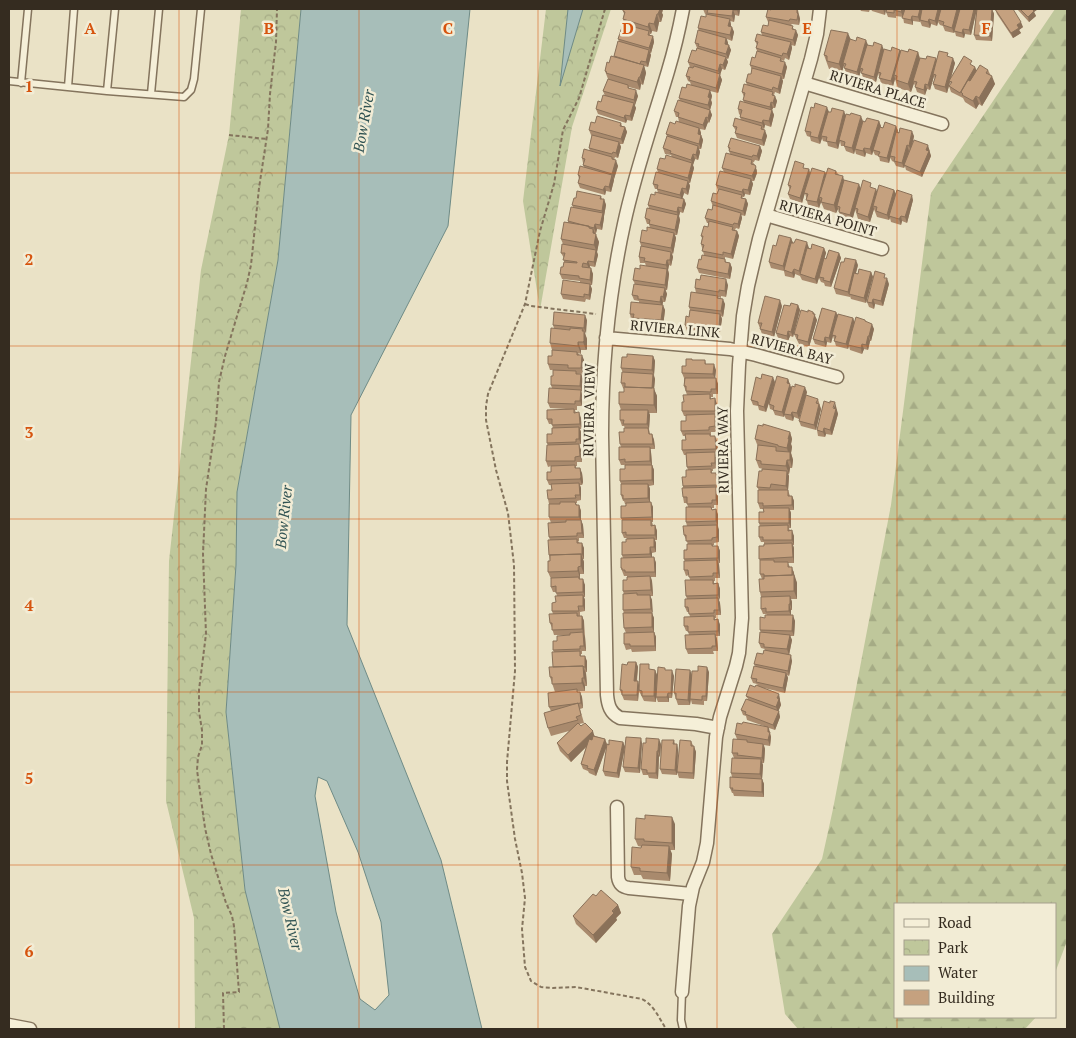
<svg xmlns="http://www.w3.org/2000/svg" width="1076" height="1038" viewBox="0 0 1076 1038" font-family="'PT Serif',serif">
<style>
.forest{fill:url(#forest-firs)}
.park{fill:url(#park-crowns)}
.water{fill:#a7beb9;stroke:#6f8b86;fill-rule:evenodd}
.lines{fill:none;stroke-linecap:round;stroke-linejoin:round}
.lane-casing{stroke:#84745d;stroke-width:9}
.street-casing{stroke:#84745d;stroke-width:15}
.path{stroke:#84745d;stroke-width:2;stroke-dasharray:4 2.5;stroke-linecap:butt}
.lane{stroke:#f5efd8;stroke-width:6}
.street{stroke:#f5efd8;stroke-width:12}
.wall{fill:#a98a6d}
.shaded-wall{fill:#8a7159}
.building{fill:#c5a17f;stroke:#8a7159}
.grid{fill:none;stroke:#d6540e;stroke-width:1;stroke-opacity:0.55}
.labels{text-anchor:middle;stroke-width:5;stroke-linejoin:round;paint-order:stroke}
.street-label{font-size:14px;fill:#352c20;stroke:#f2ecd5}
.water-label{font-size:15px;font-style:italic;fill:#305353;stroke:#f2ecd5}
.grid-label{font-size:16px;text-anchor:middle;font-weight:bold;fill:#d6540e;stroke:#f2ecd5;stroke-width:5;stroke-linejoin:round;paint-order:stroke}
</style>
<defs>
<pattern id="forest-firs" width="22" height="20" patternUnits="userSpaceOnUse" patternTransform="scale(1.25)"><rect width="22" height="20" fill="#bfc79b"/><path d="M5 1l3.5 6h-7zM16 11l3.5 6h-7z" fill="#a5ab85"/></pattern>
<pattern id="park-crowns" width="20" height="18" patternUnits="userSpaceOnUse" patternTransform="scale(1.25)"><rect width="20" height="18" fill="#bfc79b"/><path d="M2 6a3 3 0 1 1 6 0M12 15a3 3 0 1 1 6 0" fill="none" stroke="#a5ab85"/></pattern>
</defs>
<rect width="100%" height="100%" fill="#eae2c6"/>
<path class="forest" d="M1055,9h12v932l-12,32v-69h-160v113h141l-11,12h-227l-13,-15 -13,-80 50,-75 11,-50 58,-304 40,-312z"/>
<path class="park" d="M241,9h60l-23,251 -41,232 -1,73 -10,147 19,178 35,139h-85l-1,-111 -28,-117 3,-240 32,-291 28,-135z
M546,9h65l-39,118 -32,183 -17,-109z"/>
<path class="water" d="M301,9h169l-22,217 -97,189 -4,210 94,235 41,169h-202l-35,-139 -19,-178 10,-147 1,-73 41,-232zM318,777l9,4 31,71 23,70 8,73 -14,15 -15,-11 -10,-34 -14,-53 -21,-116z
M568,9h15l-23,77z"/>
<g class="lines">
<defs>
<path id="lane" d="M9,81l98,10 77,6 7,-7 3,-11 7,-70
M21,83l7,-74
M68,87l6,-78
M107,91l8,-82
M151,94l8,-85
M682,992l-1,28 2,9"/>
<path id="street" d="M683,9c-4,21 -9,42 -15,62 -15,51 -33,101 -44,153 -15,69 -22,140 -22,211l5,260c1,10 3,18 13,23l76,6 22,4
M804,83l138,41
M766,215l116,34
M606,338l124,11 26,6 81,22
M617,807l1,70c1,7 4,10 11,11l62,6
M682,992l7,-86 4,-19 10,-25 4,-19 9,-106 4,-20 16,-51 3,-13 3,-35 -5,-207 2,-46 4,-49 5,-30 11,-47 52,-180 6,-25 3,-25
M9,1025l21,4"/>
</defs>
<use href="#lane" class="lane-casing"/>
<use href="#street" class="street-casing"/>
<path class="path" d="M605,9l-26,89 -16,32 -9,54 -14,47 -15,73 -37,90 -2,12v14l10,50 12,43 6,52 1,106 -8,91v19l8,58 7,34 3,25 -3,31 3,38 6,14 10,6 12,1 23,-1 66,12c12,6 17,19 24,30
M229,135l38,4
M525,304l6,2 65,8
M224,1029l-1,-36 16,-1 -5,-66 -2,-10 -6,-13 -15,-49 -6,-26 -8,-58 1,-13 4,-12v-15l-3,-18v-22l7,-56 -3,-80 3,-65 10,-67 3,-40 6,-26 22,-73 4,-18 8,-77 9,-59 2,-35 6,-52 1,-33"/>
<use href="#lane" class="lane"/>
<use href="#street" class="street"/>
</g>
<path class="wall" d="M623,9h40l-1,4 1,2 -2,7h-2l-2,10 -5,-1 -1,3h-1v2h3l1,6 -3,11h-1l1,2 -3,12 -4,-1 2,7 -3,12 -2,-1 -1,6 -11,-3v1l9,8 -3,9h-1l2,3 -4,13 -5,-1 -1,3 -28,-9 -2,-5 9,-13 -2,-5 5,-12 -3,-8 9,-15 5,-15 -1,-2 6,-15 -1,-5 1,-5 -1,-3z
M703,9h37l-1,7 -4,-1 -1,7 -4,-1 1,4v1l3,6 -2,9 -5,-2 1,4v2l3,5 -3,9 -2,-1 2,4 -3,8 -3,-1 -2,6 2,5 -4,13 -8,-2 2,5 -1,4 1,3 -2,7 2,5 -3,8 -1,-1 -3,8 -5,-1 1,4v2l2,5 -2,9h-2l1,3 -2,8 -3,-1 -2,6 1,3 -4,15h-1l1,3 -2,9 -4,-2 -2,6h2l2,5 -3,9 -3,-1 -1,4 1,4 -3,15h-2l1,3 -3,16 -1,-1 1,4 -2,9 -2,-1 -1,5 1,4 -2,16h-2l2,4 -2,8h-2l-1,3 3,5 -2,16 -28,-3 -1,-4h-3l-1,-5 9,-11v-2l-5,-1 -2,-5 3,-11 -2,-4 7,-11 6,-3 -1,-3h-5l-1,-6 2,-11 -1,-4 7,-11 3,-3 -1,-4h-2l-2,-6 4,-10 -1,-3 7,-10 3,-2 -1,-4h-2l-2,-5 5,-11 -1,-4 8,-10 7,-2 -1,-2 -6,-1 -2,-6 4,-12 -1,-2 9,-10 4,-2 -1,-5h-2l-2,-6 6,-10 -1,-3 7,-10 5,-3 -1,-3 -2,-1 -2,-5 4,-9 -2,-5 8,-11 1,-3 -2,-5 4,-12 -1,-3 8,-11v-3h-1z
M771,9h30v1h-3l2,9 -1,6 -7,-1 -1,1 7,10 -3,11 -4,-1 1,3 -3,12 -4,-2 -1,3 -2,-1 5,7 -3,12h-2l1,2 -3,13 -5,-2 -1,3 3,6 -2,7h-2l-1,2 2,5 -3,12 -6,-2 -1,4 -1,-1 4,8 -3,10 -27,-8 -2,-5 1,-2 -3,-5 8,-6 -1,-3v-2l-1,-1 -1,-5 6,-7 -1,-2 1,-3 -2,-5 5,-7 -1,-3 5,-8 1,-4 -2,-5 5,-7 2,-7 -1,-3 1,-3 -2,-4 7,-6 -1,-3 7,-6 1,-4h-1l-2,-5z
M860,9h10l-1,3 -8,-1z
M871,9h15l-1,6 -13,-4z
M887,9h105l2,5 -2,27 -16,-1 -2,-5 2,-23 -5,23 -6,-1 -1,4 -8,-2 -1,-4 -1,1 -9,-2 -2,-5 -3,-1 -2,-3 -1,4 -6,-2 -1,4 -8,-2 -2,-5v1l-7,-1v4l-9,-2 -1,-6 -7,-1v2l-8,-1 -2,-5z
M995,9l28,18 -4,3 2,3 -8,5 -16,-24z
M1017,9h21l-4,3 2,4 -7,6z
M850,40l34,10 -5,17 12,-16 9,-1 1,1 17,1 2,6 6,1 11,2 12,-4 6,6 -4,15 23,-12 3,5 11,-1 7,14 -13,22 -3,-2 -3,5 -11,-7 -2,-4 -12,-6 -2,-6 2,-2 -1,-2 -3,11 -12,-4 -2,-5 2,-5 -1,-3 -4,14 -3,-1 -2,6 -8,-3 -3,-9 -3,9 -13,-4 -3,-9 -2,7 -12,-3 -3,-10 -2,9 -13,-4 -2,-8 -2,7 -13,-3 -2,-9 -2,7 -13,-3 -5,-14z
M829,112l17,4 19,6 14,-1 2,6 2,1 13,-2 2,5 -1,1 17,4 -2,9 18,5 -1,1 2,5 -9,21 -16,-7 -1,-4 -1,2 -8,-2 -2,-4 -2,-1 -2,-4 -1,6 -9,-2 -1,-5 -4,-1 -2,-4 -1,4 -6,-2 -1,4 -9,-3 -1,-4 -1,4 -8,-3 -2,-5h-3l-1,-5 -2,8 -10,-3 -1,-4 -4,-1 -1,-3 -2,6 -9,-3 -1,-4 -3,-1 -2,-5z
M595,123h26l1,3 3,1 2,5 -4,12h-3l1,3 -3,11 -3,-1 -1,3 4,6 -4,13v1l-3,12 -5,-1 -1,4 -25,-7 -2,-5 1,-4 -1,-4 6,-8 -1,-2v-2l-1,-5 8,-7 -1,-3 3,-12 -1,-1 -2,-5z
M760,146l2,5 -3,10 -4,-1 -1,2h-1l4,8v3l-3,8h-2l1,3 -3,11 -5,-1 -1,3h-2l1,1 3,1 2,5 -3,12 -4,-1 1,3 -3,11 -3,-1 -1,2 2,1 2,5 -6,23 -8,-2v2l1,3 4,1 2,5 -2,11 -31,-6 -2,-5 4,-8 3,-5 -3,-11 1,-6 -1,-2 7,-9v-4h-1l-2,-5 7,-8 1,-3 -2,-6 6,-7 1,-4 -2,-5 8,-13 -2,-4 8,-14 -2,-7z
M806,168l3,1 1,4 15,-1 1,2 10,-3 2,3 6,6 17,9 12,-1 4,4 17,-2 2,4 17,6 -6,23 -5,-2 -1,4 -10,-3 -1,-4 -1,2 -12,-3 -3,-8 -4,13 -12,-3 -3,-10 -3,12 -11,-4 -3,-8 -2,4 -12,-4 -3,-7 -2,6 -11,-3 -3,-12 -3,10 -12,-4 -2,-5 2,-4 -2,-5z
M601,196l1,3h2l2,6 -2,11v2l-2,12 -5,-1 -1,4h-1l1,1 3,8 -2,10 1,3 -3,12 -5,-1v2l3,6 -1,11h-2l2,4 -2,11 -4,-1 -1,3 -22,-3 -2,-5 19,-12v-1l-18,-2 -2,-5 3,-7 1,-5v-4l-3,-5 2,-9 -2,-5 7,-16v-2l5,-14 -1,-2 4,-7z
M791,238l2,5 16,5 2,1 13,-1 2,5 -2,6h2l13,-6 2,5 -10,29 -6,-1 -1,-3 -3,-1 -2,-4 -2,6 -15,-4 -2,-4 -5,-2 -1,4 -9,-2 -1,-5 -13,-3 -2,-6 7,-16z
M858,265l-2,8 2,1 13,-2 2,5 -7,26 -15,-4 -1,-3v1l-14,-3 -2,-6z
M889,284l-6,22 -8,-2 -1,5 -5,-2 -2,-5z
M728,285l-2,12 -5,-1v2l-3,-1 7,7 -2,13 -2,-1 1,3 -2,13h-3l-1,2 -29,-3 -2,-6 4,-8 1,-7 -1,-3 7,-14 -1,-5z
M798,305l2,5 -7,27 -3,-1 -2,5 -10,-3 -2,-5 14,-27z
M782,306l-8,31 -12,-3 -4,-11z
M808,312h5l4,8 -8,27 -10,-3 -5,-10z
M836,312l2,4 15,2 2,5 10,-3 1,2 8,7 -3,12h-1l-2,9 -4,-1 -2,5 -12,-4 -1,-4 -1,3 -12,-3 -3,-10 -2,7 -4,-1 -1,5 -11,-3 -2,-5z
M587,320l-2,13 2,6v10l-1,1h-5v4l-3,-1 6,7 -1,14 -6,-1 4,1 2,5 -1,12h-1l1,4v11h-5v4h-2l1,3 5,5 1,11h-2l1,3v12h-3l3,6 1,12h-5v4h-1v2l6,5 1,9 -1,3h-2l1,3v12l-4,1v2h-1l1,2h2l2,6v9l2,5 1,13h-5v3h-1l6,7v11h-1l1,3v12h-4v5l5,6v12h-1l1,3v11l-5,1v4h2l2,5 2,30h-4v3h-1v2l6,5v11h-1l1,14h-2v5h-8l1,1h2l2,5 1,11 -3,1 4,14 -5,1 16,12 10,3 2,5 16,-2 2,5 -6,31 -14,-2 -2,-5 4,-25 -11,30 -7,-3 -1,-2 -5,-2 -2,-5 5,-17 -15,15 -11,-11 -3,-8 12,-12 -18,5 -3,-8 3,-17 -2,-4 6,-15 -5,-15 3,-10 1,-15 -1,-2 4,-9 13,-6h-16l-2,-7 -2,-5 3,-9 -1,-3 4,-9 1,-6 -1,-4h-3l-2,-5v-8l-3,-7 2,-11 -1,-6 1,-15 -1,-3 2,-14 -2,-6v-13l-1,-5 4,-9 -1,-5h-2l-2,-5 4,-8v-6l-3,1 -2,-6 2,-16 -1,-2 5,-9 1,-6 -1,-4h-3l-2,-5 19,-10 -16,-1 -2,-5 4,-15 -1,-3 2,-9v-6h-3l-2,-6 4,-8v-6l-2,-7 4,-15 -1,-3z
M653,356l2,5 -1,14 1,4 -1,10 3,7v17h-8l1,2 -1,14 1,5h2l2,6 1,9h-5l1,3 1,13 2,5v15l-5,1 1,3v13l3,5v15h-1l1,3h2l2,6v9h-2l1,3v9l-4,1v4h2l2,6v14h-5l1,4 1,15h-3l2,4v14l2,4v14l2,5v14l-24,1 -1,-3 -5,1 -2,-6 2,-11 -2,-5v-15l-1,-3 1,-16 -1,-3 4,-11v-4h-3l-3,-8 2,-10 -1,-3 5,-16v-1h-3l-2,-5v-13l-1,-2 5,-14h-1l-1,-3h-1l-2,-6v-11l-1,-3 5,-12 1,-4h-5l-2,-5 2,-13 -1,-3 5,-16 -1,-2h-2l-2,-6 1,-10 -2,-6 5,-12v-3l-1,-1 -2,-5 2,-10 -2,-5 6,-11z
M693,360h12l1,4 10,6 -1,8 3,6v10h-5v3h-2v2l6,5v12h-2l2,4v12h-6v3h-1l7,6 1,13h-3l2,3v11l-4,1v2h-1v2l6,5v12h-1l1,3v12h-4v3h-2v2l4,-1 2,6v11l1,4v12l-5,1v2h-1v1h5l2,5v12h-1l1,15h-5v3h-1v2h4l2,6 -1,11 1,3 1,12h-5v3h-1v2l3,-1 2,6v11h-4l1,3 1,12h-5l1,3h-26l-2,-5 3,-14 -1,-4h-2l-2,-5 6,-9 -1,-5h-2l-2,-5 2,-8 -1,-3 4,-16 -1,-5 -3,1 -2,-6 1,-9 -1,-2 4,-15 -4,-9 3,-9 -1,-4 2,-15 -1,-4h-3l-1,-6v-11l5,-16 -1,-3 -1,-12h-2l-2,-5 4,-10 -1,-4h-2l-2,-5 5,-10v-5h-2l-2,-5 2,-9 3,-7 -3,-9v-8l-2,-5 4,-7z
M788,379l3,9 16,4 -8,27 -5,-2 -1,4 -7,-2 -2,-4v2l-9,-2 -2,-5 -3,-1 -1,-5 2,-7 -5,15 -7,-2 -1,-4 -5,-1 -2,-5 24,-18z
M818,399l3,10 -5,21 -15,-4 -2,-5z
M837,408l-1,1 2,5 -6,21 -6,-1 -1,3 -7,-1 -1,-6z
M790,432l2,7 -1,5 1,3 -1,6 2,7 -1,8h-2l-1,6h-1l1,2 -1,14 2,6h2l2,5v9h-4l1,3v15h-2l1,3 4,5v9h-1l1,3v15h-6l2,4 4,5v4l3,7v16h-6l1,3v8h-1v5l4,6 -1,15h-4l2,4 -3,15 3,6 -3,15 -2,-1 1,3 -3,15 -21,-5 16,11v2l1,4 -3,6 2,6 -5,13 -6,-2 2,9 -1,9 -6,-1 1,4 -1,14h-2l1,2 -1,14 2,5v13l-30,-1 -1,-3h-1l-2,-5 2,-11 -1,-4 3,-15 -2,-5 5,-14 -2,-5 29,-8 -17,-6 -1,-4 -3,-1 -2,-5 7,-11 -2,-3 9,-9 3,-1 -1,-2 -4,-1 -2,-5 5,-11 -2,-3 9,-10 2,-4v-1l-4,-1 -2,-5 2,-11 -1,-2 7,-15 -1,-1h-3l-2,-5v-12l-1,-5 2,-13 -2,-5v-14l-1,-1 5,-15v-2h-3l-2,-5 1,-11 -1,-3 5,-11 -1,-3h-3l-2,-6 1,-13 -2,-3 6,-18 -4,-1 -3,-8 2,-13 -3,-8z
M636,662l2,5 -1,14h1l1,4 12,-16 4,1 2,5 9,-5 8,6 -2,22h-3v4h-11l-2,-5v5l-12,-1 -5,-10 -1,10 -14,-1 -4,-10 7,-25z
M709,672l-2,29h-3v4l-12,-1 -1,-4 -1,5h-12l-4,-12 18,-18z
M674,740l1,4h2l1,6 -1,25 -15,-1 -2,-5z
M691,741l5,11 -2,27 -15,-1 -2,-6z
M642,743l-2,30 -15,-1 -2,-5z
M661,744l-1,13 -1,-1 -1,23 -9,-1 -1,-3h-5l-2,-6z
M675,824v26h-5l2,4 -2,27 -27,-2 -2,-4h-7l-3,-8 11,-20 -4,-1 -3,-7z
M618,905l3,8 -5,5 1,2 -21,23 -20,-19 -3,-8z"/>
<path class="shaded-wall" d="M659,9h4l-1,4 1,2 -2,7 -3,-8z
M737,9h3l-1,7 -2,-6z
M797,9l3,10 -1,6 -2,-12z
M883,9h3l-1,6z
M902,9h3l-2,8 -2,-5z
M920,9h3l-3,13 -2,-5z
M938,9h4l-4,11v2l-1,4 -2,-5z
M957,9h3l-6,24 -2,-5z
M974,9h3l-6,26 -2,-5z
M992,9l2,5 -2,27 -2,-5z
M1032,9h6l-4,3 2,4 -7,6 -1,-5z
M733,10l2,5 -1,7 -2,-6z
M657,14l2,8 -2,10 -3,-8z
M912,16l1,5v4l-2,-5z
M730,19l1,6 -1,6 -2,-5z
M929,19l2,5 -1,4 -2,-6z
M1021,22l2,5 -4,3 2,3 -8,5 -2,-5 6,-8z
M649,23l3,8 -1,3 -3,-7z
M732,27l2,5 -2,9 -2,-6z
M963,29l2,5 -1,4 -2,-5z
M796,30l2,5 -3,11 -2,-6z
M848,33l3,7 -8,23 1,2 -2,7 -3,-8z
M653,36l1,6 -3,11 -2,-5z
M726,38l2,5 -1,6 -2,-5z
M866,40l2,5 -8,23 1,2 -2,7 -2,-5z
M791,42l1,6 -3,12 -2,-6z
M729,45l2,5 -3,9 -2,-5z
M882,45l2,5 -8,32 -2,-5z
M649,50l2,5 -3,12 -2,-5z
M900,50l2,5 -8,20 1,4 -2,7 -2,-5z
M918,52l2,8 -7,21 1,2 -3,9 -3,-8z
M726,57l2,5 -3,8 -2,-5z
M936,58l2,5 -5,11 1,2 -4,14 -2,-5z
M953,58l2,5 -5,18h-1l1,1 -3,11 -2,-6z
M785,62l2,5 -3,12 -2,-5z
M720,64l2,5 -2,6 2,5 -4,13 -2,-5 4,-13 -2,-4z
M644,65l2,8 -3,12 -3,-8z
M975,67l2,5 -14,22 -2,-2z
M781,76l2,5 -3,13 -2,-5z
M992,76l3,8 -13,22 -3,-8z
M639,77l2,7 -1,6 -3,-8z
M925,84l2,5 -2,6 -1,-5z
M636,90l2,6 -3,9 -1,-5z
M710,90l2,6 -1,4 1,3 -2,7 2,5 -3,8 -1,-5 2,-8 -2,-5v-8z
M775,96l2,5 -2,7 -2,-5z
M976,96l3,8 -3,5 -3,-8z
M771,102l2,6 -2,4 -1,-5z
M634,103l2,5 -4,13 -2,-5z
M827,107l2,5 -8,24 1,2 -2,6 -2,-6z
M772,110l2,5 -3,12 -2,-6z
M844,111l2,5 -8,33 -2,-6z
M625,115l2,5 -1,3 -2,-5z
M861,116l2,5 -8,28v1l-1,4 -2,-6z
M706,117l2,5 -3,8 -2,-5z
M763,120l2,5 -1,4 -2,-6z
M879,121l2,5 -9,29 -2,-6z
M896,126l2,5 -9,32 -2,-5z
M625,127l2,5 -4,12 -2,-5z
M699,128l2,5 -1,6 -2,-5z
M765,130l2,6 -3,10 -2,-6z
M912,131l2,5 -3,15 -2,-5z
M701,135l2,5 -2,9 -2,-5z
M619,142l2,5 -3,11 -2,-5z
M907,145l2,6 -5,17 -2,-5z
M928,145l3,11 -9,21 -2,-5 6,-22z
M698,146l2,6 -2,8 -2,-5z
M760,146l2,5 -3,10 -2,-5z
M864,148l2,5 -1,4 -2,-6z
M693,154l2,5 -2,6 -2,-5z
M616,160l2,6 -4,13 -2,-5z
M692,163l2,5 -4,15 -2,-5z
M755,165l2,8 -3,8 -2,-5z
M809,169l1,5 -8,29 -2,-5z
M825,172l2,5 -8,20 2,5 -2,6 -2,-6z
M612,175l2,5 -3,12 -2,-5z
M843,176l2,8 -8,22 1,3 -2,4 -2,-8z
M751,179l2,5 -3,11 -2,-5z
M688,181l2,5 -2,9 -2,-6z
M859,184l2,5 -9,32 -2,-6z
M605,186l1,5 -1,4 -2,-5z
M682,188l2,5 -2,7 -2,-5z
M743,189l2,5 -1,3 -2,-5z
M876,189l2,5 -5,12 1,3 -4,13 -2,-5z
M894,190l2,5 -7,25 -2,-5z
M912,195l1,5 -6,23 -2,-6z
M604,199l2,6 -2,11v2l-2,12 -2,-5 2,-11v-3z
M684,199l2,5 -3,9 -1,-5z
M746,199l2,5 -3,12 -2,-5z
M678,207l2,5 -1,4 1,4 -3,15 -2,-5 3,-13 -1,-5z
M741,213l1,5 -3,11 -1,-5z
M901,216l1,5 -1,4 -2,-6z
M595,224l2,5 -1,4 -2,-5z
M593,229l6,13 -2,10 1,3 -3,12 -1,-5 2,-12 -2,-5 -1,-12z
M737,231l2,5 -6,23 -2,-5z
M674,233l2,5 -3,16 -2,-6z
M791,238l2,5 -8,29 -2,-6z
M807,242l2,6 -8,27 -2,-4z
M824,248l2,5 -9,31 -2,-5z
M671,252l2,5 -2,9 -1,-6z
M839,253l2,5 -10,29 -1,-5z
M667,260l2,5 -1,5 1,4 -2,16 -2,-5 2,-16 -1,-4z
M856,260l2,5 -8,29h-1l1,3 -2,-5z
M588,261l2,5 -1,3 -2,-5z
M730,263l2,5 -2,11 -2,-5z
M591,268l2,6 -1,11 -2,-5z
M794,269l1,5 -1,4 -2,-5z
M871,272l2,5 -7,26 -2,-5z
M887,278l2,6 -6,22 -2,-5z
M726,279l2,6 -2,12 -1,-6z
M590,284l2,5 -2,11 -1,-5z
M665,288l2,6 -2,8 -2,-5z
M661,296l2,6 -1,6 -2,-6z
M723,299l2,5 -2,13 -2,-6z
M873,299l2,5 -1,5 -2,-6z
M780,300l2,6 -8,31 -2,-5z
M663,305l2,5 -2,16 -2,-6z
M798,305l2,5 -7,27 -2,-5z
M813,312l4,8 -8,27 -1,-5z
M836,312l2,5 -7,26 -2,-5z
M720,314l2,5 -2,13 -1,-5z
M585,315l2,5 -1,14 -2,-6z
M853,318l2,6 -7,25 -2,-5z
M872,324l2,5 -3,12 -2,-5z
M583,329l1,5v-3l3,8v10l-1,1 -3,-8z
M788,331l2,5 -2,5 -1,-5z
M868,336l2,5 -2,9 -2,-5z
M825,337l2,5 -1,5 -2,-5z
M578,342l3,8v4l-3,-8z
M862,344l2,5 -2,5 -1,-6z
M582,355l2,5 -1,14 -2,-6z
M653,356l2,5 -1,14 -2,-5z
M714,364l2,6 -1,9 -2,-5z
M581,374l2,5 -1,12 -2,-5z
M653,374l2,5 -1,10 3,7v17l-3,-8 -2,-17z
M773,377l2,5 -9,30 -2,-5z
M716,378l2,6v10l-2,-5z
M788,379l4,11 -8,27 -2,-5z
M805,387l2,5 -8,27 -2,-6z
M581,390l1,5v11l-2,-5z
M715,398l2,6v12l-2,-5z
M835,402l3,12 -6,21 -2,-5z
M819,404l2,5 -5,21 -2,-5z
M648,410l2,5 -1,14 -2,-5z
M579,412l2,6 1,11 -2,-5z
M792,412l2,5 -1,4 -2,-6z
M715,414l2,6v12l-2,-6z
M579,427l2,5v12l-2,-5z
M824,428l2,6 -1,3 -2,-5z
M790,432l2,7 -1,5 1,3 -1,6 2,7 -1,8 -5,-20 1,-9z
M652,434l2,6 1,9 -2,-5z
M715,436l2,5 1,13 -2,-5z
M579,444l2,6 1,12 -2,-6z
M650,447l1,5 1,13 2,5v15l-2,-5v-14l-2,-5z
M715,452l2,5v11l-2,-5z
M787,460l3,8 -1,6 -3,-8z
M580,468l2,5 1,9 -1,3 -2,-6z
M787,471l2,5 -1,15 -2,-5z
M716,473l2,5v12l-1,-5z
M579,483l2,5v12l-1,-5z
M648,484l2,5v14l-2,-5z
M716,487l2,6v12l-2,-5z
M792,496l2,5v9l-2,-5z
M651,502l2,5v15l-1,-5z
M579,505l2,6v11l-2,-5z
M789,508l2,5v15l-2,-5z
M716,509l2,6v11l-2,-5z
M581,520l2,5 1,13 -2,-5z
M655,525l2,6v9l-2,-5z
M717,525l2,5v12l-2,-5z
M792,530l2,6v9l-2,-5z
M654,538l2,5v9l-2,-5z
M582,543l2,5v11l-2,-5z
M792,543l2,5v15l-1,-6z
M718,546l2,5v12l-2,-5z
M650,547l2,6v6l-2,-5z
M581,554l3,8v12l-3,-8z
M654,557l2,6v14l-1,-5z
M717,560l2,5 1,13 -2,-5z
M578,567l2,7v5l-2,-8z
M792,567l5,16v16l-3,-8z
M650,576l2,5 1,15 -2,-6z
M583,579l2,6v12l-2,-5z
M718,583l2,6v11l-2,-5z
M583,595l2,5v11l-2,-5z
M650,595l2,5 1,14 -2,-5z
M790,596l2,6v8l-2,-6z
M718,598l2,5 1,12 -2,-5z
M789,604l2,6v6l-2,-5z
M652,613l2,5v14l-2,-5z
M793,615l2,6 -1,15 -2,-5z
M582,616l2,5v13l-2,-5z
M718,619l2,6v11l-2,-5z
M583,632l2,5 1,14 -2,-5z
M654,632l2,5v14l-1,-5z
M715,634l2,5 1,12 -2,-5z
M790,635l2,5 -3,15 -2,-6z
M791,655l1,6 -3,15 -1,-5z
M585,656l2,5v11l-2,-5z
M636,662l2,5 -2,19 -2,-5z
M583,666l3,8 1,12 -3,-8z
M707,667l2,5 -2,29 -1,-5z
M655,670l2,5 -1,27 -2,-6z
M672,670l2,6 -2,22 -1,-5z
M690,670l2,5 -2,30 -2,-5z
M786,673l2,5 -3,15 -2,-5z
M582,678l3,8v5l-3,-8z
M638,681l1,5 -1,15 -1,-6z
M580,692l2,5 1,11 -2,-5z
M668,693l1,5v4l-2,-5z
M779,694l1,5v2l1,4 -3,7 -2,-5 1,-9z
M779,711l1,6 -5,13 -2,-5z
M768,727l3,10 -1,9 -2,-6z
M593,731l2,7 -24,24 -3,-7z
M641,738l1,5 -2,30 -2,-5z
M605,739l2,6 -11,31 -2,-6z
M659,739l2,5 -1,13 -2,-6z
M623,742l2,5 -6,31 -2,-5z
M677,744l1,6 -1,25 -2,-5z
M763,744l2,5 -1,14 -2,-5z
M694,746l2,6 -2,27 -1,-6z
M657,751l2,5 -1,23 -2,-6z
M761,759l2,6 -1,15 -2,-6z
M762,779l2,5v13l-2,-5z
M672,817l3,7v26l-3,-7z
M669,846l3,8 -2,27 -3,-8z
M618,905l3,8 -5,5 1,2 -21,23 -3,-8z"/>
<path class="building" d="M623,9h37l-2,5h-1l-3,10 -5,-1 -1,4 -25,-8 2,-7 -2,-1z
M705,9h32v1h-4l-1,6 -25,-3 1,-4z
M768,9l3,1v-1h26v4l1,1 -1,6 -7,-1 -1,2 -23,-4z
M887,9h15l-1,3 -7,-2v3l-8,-1z
M905,9h15l-2,8 -6,-1 -1,4 -9,-2z
M922,9h16l-3,12 -6,-2 -1,3 -8,-2z
M941,9h16l-5,19 -9,-3 1,-3 -6,-2z
M960,9h14l-5,21 -6,-1 -1,4 -8,-2z
M977,9h15l-2,27 -16,-1z
M995,9h18l8,13 -4,3 2,3 -8,5z
M1020,9h12l2,2 -6,6z
M706,14l24,5 -2,7 4,1 -2,8 -32,-7 3,-12 5,1z
M769,20l24,6 -1,3 4,1 -3,10 -32,-8 2,-7 5,1z
M623,24l26,7 -1,4 5,1 -4,12 -31,-9z
M698,30l28,8 -1,6 4,1 -3,9 -28,-8 1,-2 -4,-1z
M831,30l17,3 -9,31 -12,-3v-5l-3,-1z
M757,34l34,8 -4,12 -4,-1 -1,3 -26,-8 2,-6 -3,-1z
M857,37l9,3 -9,32 -13,-4 2,-4 -3,-1 7,-24 6,2z
M618,41l31,9 -3,12 -5,-1 -1,3 -26,-8z
M874,42l8,3 -8,32 -13,-4 2,-4 -3,-1 7,-23 6,1z
M892,47l8,3 -9,31 -12,-3 2,-5 -3,-1 6,-23 7,2z
M697,48l29,9 -3,8 -3,-1 -2,7 -30,-9 4,-12 4,1z
M909,49l9,3 -10,32 -12,-4 1,-4 -3,-1 7,-25 7,2z
M757,51l24,7 -1,3 5,1 -3,12 -32,-9 2,-8 3,1z
M939,51l9,2 -1,3 6,2 -8,29 -12,-3 3,-9 -3,-1z
M611,56l33,9 -4,12h-1l-2,5 -31,-9 1,-1 -2,-1 2,-9 2,1z
M927,56l9,2 -8,27 -3,-1 -1,6 -9,-3 2,-5 -4,-1 7,-23 6,1z
M964,56l8,5 -2,3 5,3 -15,26 -11,-7 3,-4 -3,-1z
M980,65l8,5 -2,3 6,3 -13,22 -3,-2 -3,5 -11,-6 1,-1 -2,-2 7,-12 2,1z
M694,66l26,8 -4,14 -27,-8 1,-3 -4,-1 3,-9 4,1z
M752,68l29,8 -3,13 -5,-2 -1,3 -26,-8 2,-8h3z
M608,79l20,6v3l8,2 -2,10 -31,-9z
M687,84l23,6 -2,7 2,1 -2,7 -29,-7 3,-11 4,1z
M744,84l29,8 -1,3 3,1 -2,7 -2,-1 -1,5 -27,-7 2,-7 -3,-1z
M603,95l31,8 -4,13 -5,-1 -1,3 -28,-9 2,-8 3,1z
M678,100l32,10 -2,8 -2,-1 -3,8 -25,-8 1,-4 -5,-2z
M740,101l32,9 -3,11 -6,-1 -1,3 -22,-6 2,-7 -4,-1z
M815,103l12,4 -9,31 -8,-2 1,-4 -6,-1 6,-24 3,1z
M832,108l12,3 -8,32 -10,-2 1,-4 -6,-1 7,-24h3z
M851,113l10,3 -9,32 -8,-2 1,-4 -6,-2 7,-26 4,1z
M597,116l24,7 -1,3 5,1 -4,12 -32,-9 2,-8 4,1z
M735,118l27,8 -1,3 4,1 -3,10 -27,-7 2,-6 -4,-1z
M867,118l12,3 -9,28 -6,-1 -1,3 -8,-2 8,-28 2,1z
M676,121l23,7 -1,6 3,1 -2,9 -33,-10 4,-12 5,2z
M885,122l11,4 -9,32 -9,-2 2,-4 -7,-2 7,-23 3,1z
M900,128l12,3 -3,15 -2,-1 -5,18 -8,-2 1,-4 -5,-1 6,-24 3,1z
M592,135l27,7 -3,11 -3,-1 -1,2 -23,-6z
M667,136l31,10 -2,9 -3,-1 -2,6 -21,-7 1,-2 -8,-3z
M731,138l29,8 -3,10 -4,-1 -1,2 -23,-6 1,-3 -2,-1z
M914,140l14,5 -2,5 3,1 -9,21 -16,-7z
M584,149l28,8v2l4,1 -4,14 -29,-9 2,-6 -3,-1z
M726,153l26,7 -1,4 4,1 1,2 -4,9 -30,-8z
M666,155l26,8 -4,15 -31,-9 3,-11 5,1z
M795,161l9,3 -1,4 6,1 -9,29 -12,-4 3,-8 -3,-1z
M580,166l32,9 -3,12 -4,-1 -2,4 -25,-7 2,-7 -2,-1z
M812,168l13,4 -8,30 -11,-2 2,-6 -4,-1z
M828,168l8,3 -1,3 8,2 -9,29 -13,-3 1,-4 -3,-1z
M720,171l31,8 -3,11 -5,-1 -1,3 -26,-7z
M656,172l32,9 -2,8 -4,-1 -2,7 -23,-6 1,-4 -5,-1z
M844,180l15,4 -9,31 -11,-3 1,-5 -3,-1z
M863,180l8,3 -1,4 6,2 -8,28 -11,-4 1,-4 -3,-1z
M879,185l15,5 -7,25 -11,-4 1,-4 -4,-1z
M719,189l23,6 -1,3 5,1 -3,12 -32,-10 2,-8 4,1z
M897,190l15,5 -7,22 -4,-1 -2,3 -10,-3z
M577,191l24,5 -1,3h4l-2,12 -30,-6 2,-7h2z
M655,192l29,7 -2,9 -4,-1 -1,5 -29,-7 3,-11 4,1z
M713,205l28,8 -3,11 -4,-1 -1,2 -28,-7 3,-9 4,1z
M571,207l32,6 -3,12 -5,-1 -1,4 -26,-7z
M647,208l31,7 -3,15 -26,-6 1,-4 -5,-2z
M709,221l24,6 -1,3 5,1 -6,23 -8,-2v3l-21,-4 2,-6 -3,-1 2,-8h-2l3,-10 4,1z
M564,222l25,4v2l4,1v4l3,1 -2,11 -33,-6z
M647,227l27,6 -3,15 -31,-6 2,-12 5,1z
M779,235l12,3 -8,28 -14,-4 4,-17 3,1z
M796,239l11,3 -8,29 -5,-2 -2,4 -8,-3 7,-27h3z
M562,244l34,6 -2,12 -6,-1 -1,3 -4,-1 -1,4 9,1 -1,12 -11,-2v-2l-19,-2 1,-7h2l1,-5 13,1v-1l-14,-2 2,-7h-4z
M812,244l12,4 -9,31 -15,-5 7,-26 4,1z
M641,246l30,6 -1,8h-3l-1,5 -22,-4 1,-3 -6,-1z
M829,250l10,3 -9,29 -7,-2 1,-2 -5,-1 5,-19 2,1z
M702,255l23,4v3l5,1 -2,11 -31,-6 2,-9 2,1z
M845,258l11,2 -8,32 -14,-4 7,-26h3z
M640,265l27,4 -2,16 -32,-5 2,-12 5,1z
M859,269l12,3 -7,26 -15,-4 5,-21 4,1z
M875,271l10,3 -1,4h3l-6,23 -8,-2 -1,4 -5,-1z
M701,275l25,4 -1,12 -6,-1v2l-24,-4 1,-9 4,1z
M563,280l27,4 -1,11 -5,-1v3l-23,-3z
M634,284l31,4 -2,9 -2,-1 -1,6 -22,-3v-3l-6,-1z
M691,292l27,4 -1,2 6,1 -2,12 -32,-4z
M765,296l15,4 -8,32 -12,-3 2,-6h-4z
M631,302l32,3 -2,15 -28,-2 1,-4h-4z
M791,303l7,2 -7,27 -3,-1 -1,5 -11,-3 8,-28 6,1z
M822,308l14,4 -7,26 -4,-1 -1,5 -11,-3z
M690,310l30,4 -1,13h-4l-1,2 -29,-4 1,-9 3,1z
M801,310l7,2v-2l5,2v2h2l-7,28 -11,-3 1,-4 -4,-1z
M554,312l31,3 -1,13 -31,-3z
M838,314l15,4 -7,26 -12,-3 2,-5 -4,-1z
M856,317l9,3v1l7,3 -3,12h-1l-2,9 -4,-1 -1,4 -13,-3z
M551,328l19,2v-2l13,1 -1,2h2v10l-1,1h-5v4l-28,-3z
M552,350l25,2v3h5l-1,13h-13v-3l-20,-1v-8h4z
M627,354l26,2 -1,14 -31,-2 1,-11h5z
M686,359h6v1h13v4h9l-1,10 -31,-1v-7h4z
M553,370l23,1v3h5l-1,12 -29,-1v-9h2z
M622,372l31,2 -1,14 -27,-1v-4h-4z
M762,374l11,3 -9,30 -6,-2v-3l-7,-2 5,-23 5,2z
M777,376l11,3 -1,4 3,1 -8,28 -9,-2 1,-4 -5,-2z
M685,378h31v11h-5v3l-25,-1v-5h-2z
M795,384l10,3 -8,26 -5,-1 -1,3 -7,-1 8,-28 3,1z
M624,387l30,1v17l-35,-1v-12h5z
M549,388l32,2 -1,11h-5v3l-27,-1z
M710,394v5l5,-1v13h-33v-9h2l-1,-7z
M806,395l12,4 -2,4 3,1 -5,21 -15,-4z
M824,401l6,2v-2l5,1 -2,6 3,1 -6,21 -6,-2 -1,4 -6,-2z
M574,409v4l5,-1 1,12 -28,1v-6h-5v-9z
M620,410h28l-1,14h-24l1,-4h-4z
M715,414v12l-6,1v3l-28,1v-10h5v-6z
M763,424l27,8 -2,7h1l-2,9 -9,-2v-1l-23,-6 3,-14 5,1z
M579,427v12h-3v3l-29,1v-9h5v-6z
M624,428h24l1,6h3l1,10h-33l-1,-12h5z
M685,434h25v2h5l1,13 -34,1v-10h4z
M579,444l1,12 -5,1v4h-29l1,-16z
M758,445l18,2v4l14,1v8h-3l-1,6 -25,-2v-3l-5,-1z
M619,447h31v14l-25,1v-3l-6,1z
M715,452v11h-4l1,3 -25,1 -1,-14z
M575,465v3h5l1,9 -1,2 -33,1v-8h4v-6z
M625,465h27v15l-32,1v-12h5z
M711,469v4h5l1,12 -34,1 -1,-9h4v-7z
M762,469l25,2 -1,15 -15,-2 -1,4 -13,-1 2,-16h3z
M579,483l1,12h-5l1,3 -28,1 -1,-9h5l-1,-6z
M621,484h27v14l-25,1v-4h-2z
M716,487v13h-4v3l-25,1v-7h-4l-1,-9z
M758,490h30v6h4v9l-29,1v-3h-5z
M560,502h15l1,3h3v12h-30v-13h11z
M651,502l1,15 -31,1v-12h5v-3z
M686,507h25l1,3 4,-1v12l-30,1z
M763,508h26v15h-30v-11h5z
M566,520h15l1,13h-5v3l-28,1 -1,-14 18,-1z
M622,520h29v6l4,-1v10h-29v-3l-4,1z
M717,525v12l-5,1v2l-26,1v-6h-2l-1,-9z
M788,525v6l4,-1v10h-29v-3h-4v-11z
M654,538v9h-4v7l-28,1v-13h4v-3z
M577,539v4h5v11l-33,1 -1,-15z
M792,543l1,14 -34,2v-13h5v-2z
M687,544h25v2h6v12l-34,1v-9h3z
M581,554v12l-3,1v4l-30,1v-11h2v-6z
M654,557l1,15h-30v-2h-3v-2h-1v-10z
M717,560l1,13h-5v3l-24,1 -1,-7h-4v-9z
M760,560h14v2h14v5h4v8l-28,1v-2h-4z
M794,575v16l-34,1 -1,-13h5v-3z
M650,576l1,14 -28,1v-11h4v-3z
M579,577v2h4v13l-27,1v-7l-5,1v-9z
M685,580h28v4l5,-1v12l-32,1z
M637,593v2h13l1,14 -28,1v-16z
M583,595v11h-5l1,5h-27v-8l4,-1 -1,-6z
M790,596v8h-1v7l-23,1v-4l-5,1v-12z
M718,598l1,12h-5v3l-25,1 -1,-7h-3v-8z
M577,613v3h5v13l-30,1v-7h-2l-1,-9z
M623,613h29v14l-28,1z
M765,615h28l-1,16 -32,-1v-13l5,1z
M714,616v4l4,-1v12l-30,1v-6h-4v-9z
M583,632l1,14h-4v3l-27,1v-9h4v-5l13,-1v-2z
M654,632l1,14h-25v-2h-6v-11z
M760,632l30,3 -3,14 -23,-2v-3l-5,-1z
M715,634l1,12h-4v2l-26,1 -1,-14z
M764,650l27,5 -3,16 -34,-7 3,-11 6,1z
M580,651v5h5v11h-1l-1,-1 -30,1 -1,-15z
M628,662h8l-2,19h4l-1,14h-15v-5h-2l2,-26 5,1z
M640,664h9v5l6,1 -1,26h-12v-5l-3,-1z
M583,666l1,12h-2v5l-30,1v-7h-2l-1,-10z
M698,666l9,1 -1,29h-4v4l-12,-1 2,-28h6z
M754,666l32,7 -3,15 -27,-6 1,-3 -6,-1z
M658,667l7,1v2h7l-1,23h-3l-1,4h-11z
M676,669l14,1 -2,30 -12,-1v-6h-2z
M750,685l5,2 1,-2 23,9 -2,4 2,1 -3,8 -30,-11z
M577,689v3h3l1,11 -32,4 -1,-14z
M746,699l33,12 -6,14 -28,-11 1,-2 -5,-2z
M578,703l3,12 -5,2 2,3 -30,8 -4,-15z
M743,722l25,5v5h2l-2,8 -33,-6 2,-11 5,1z
M578,723l3,3 4,-3 8,8 -25,24 -11,-12z
M593,736l12,3 -11,31 -7,-2 1,-2 -7,-2 8,-25 3,1z
M626,737l15,1 -3,30 -15,-1z
M646,738l13,1 -1,12h-1l-1,22h-9v-3l-6,-1 2,-26h3z
M733,739l14,1v2l16,2 -1,14 -25,-3 1,-2h-6z
M609,740l14,2 -6,31 -14,-2 4,-27 2,1z
M662,740h12l-1,4h4l-2,26 -15,-1z
M680,740l11,1v5h3l-1,27 -16,-1z
M732,758l29,1 -1,15 -29,-1z
M730,777l32,2v13l-30,-2 1,-2h-3z
M645,815l27,2v26l-28,-2v-2h-9l1,-21 9,1z
M642,845l27,1 -2,27 -27,-2v-3l-9,-1 1,-20 9,1z
M601,890l17,15 -6,6 2,2 -21,22 -20,-19 20,-22 3,2z"/>
<path class="grid" d="M179,9v1020M359,9v1020M538,9v1020M717,9v1020M897,9v895M9,173h1058M9,346h1058M9,519h1058M9,692h1058M9,865h1058M897,1017v12"/>
<g class="labels">
<g class="street-label">
<text transform="translate(878 89) rotate(17)" y="5">RIVIERA PLACE</text>
<text transform="translate(828 218) rotate(16)" y="5">RIVIERA POINT</text>
<text transform="translate(675 329) rotate(5)" y="5">RIVIERA LINK</text>
<text transform="translate(792 349) rotate(15)" y="5">RIVIERA BAY</text>
<text transform="translate(589 410) rotate(-89)" y="5">RIVIERA VIEW</text>
<text transform="translate(723 450) rotate(-91)" y="5">RIVIERA WAY</text>
</g>
<g class="water-label">
<text transform="translate(364 121) rotate(-80)" y="5">Bow River</text>
<text transform="translate(284 517) rotate(-84)" y="5">Bow River</text>
<text transform="translate(290 919) rotate(77)" y="5">Bow River</text>
</g>
</g>
<g class="grid-label">
<text x="90" y="34">A</text>
<text x="269" y="34">B</text>
<text x="448" y="34">C</text>
<text x="628" y="34">D</text>
<text x="807" y="34">E</text>
<text x="986" y="34">F</text>
<text x="29" y="92">1</text>
<text x="29" y="265">2</text>
<text x="29" y="438">3</text>
<text x="29" y="611">4</text>
<text x="29" y="784">5</text>
<text x="29" y="957">6</text>
</g>
<rect width="1076" height="1038" fill="none" stroke="#352c20" stroke-width="20"/>
<rect x="894" y="903" width="162" height="115" fill="#f2ecd5" stroke="#a69f8d"/>
<rect x="904" y="919" width="25" height="8" fill="#f5efd8" stroke="#a69f8d"/>
<text x="938" y="928" font-size="15" fill="#352c20">Road</text>
<rect x="904" y="940" width="25" height="15" fill="url(#park-crowns)" stroke="#a69f8d"/>
<text x="938" y="953" font-size="15" fill="#352c20">Park</text>
<rect x="904" y="966" width="25" height="15" fill="#a7beb9" stroke="#a69f8d"/>
<text x="938" y="978" font-size="15" fill="#352c20">Water</text>
<rect x="904" y="990" width="25" height="15" fill="#c5a17f" stroke="#a69f8d"/>
<text x="938" y="1003" font-size="15" fill="#352c20">Building</text>
</svg>
